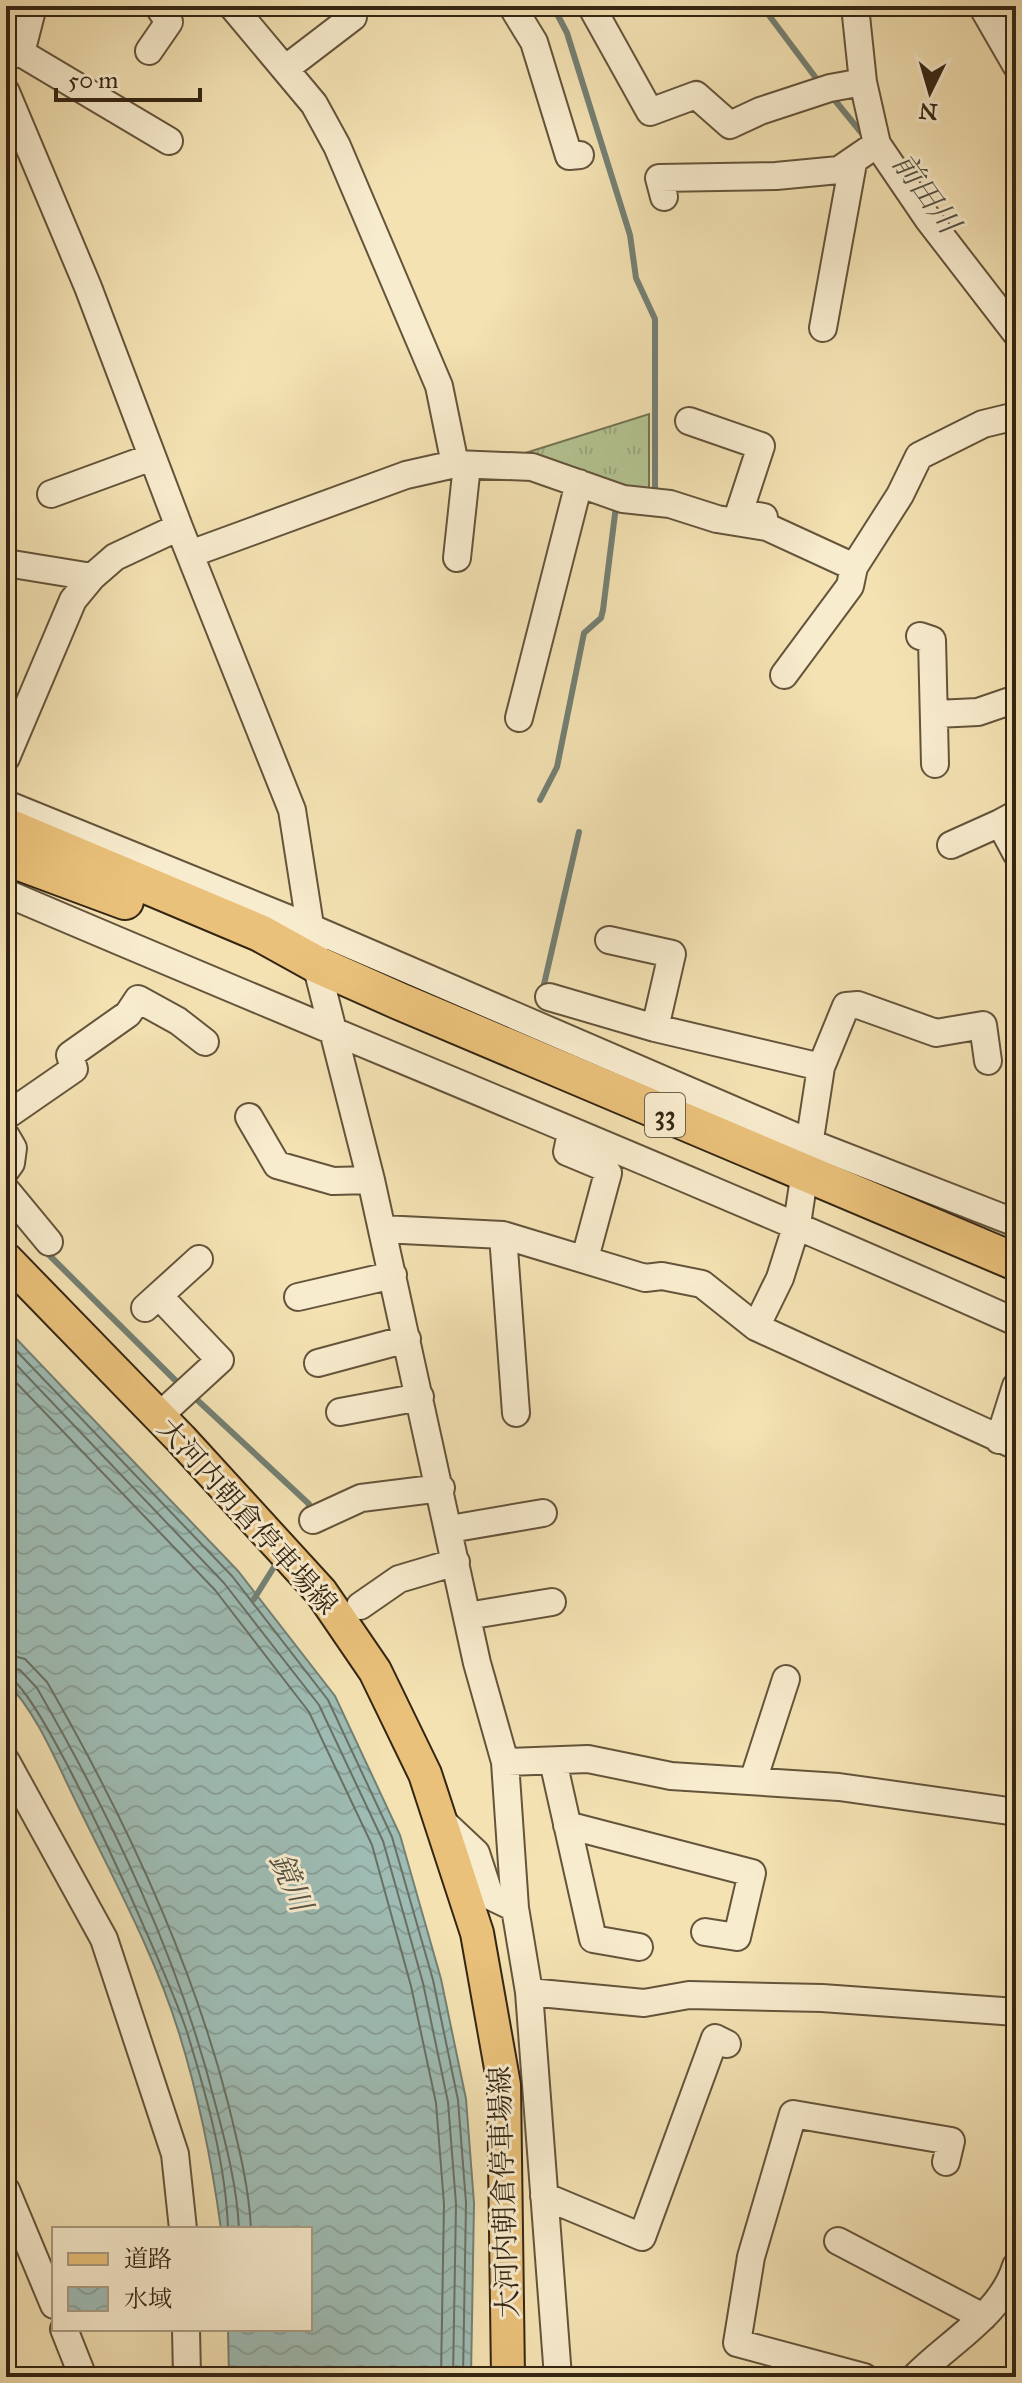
<svg xmlns="http://www.w3.org/2000/svg" width="1022" height="2383" viewBox="0 0 1022 2383" font-family="'IM FELL Great Primer','Noto Serif JP',serif">
<style>
.park{fill:url(#park-tufts);stroke:#747452;stroke-width:2}
.water{fill:url(#water-waves);stroke:#748074;stroke-width:2}
.lines{fill:none;stroke-linecap:round;stroke-linejoin:round}
.shore{stroke:#697064;stroke-width:2}
.stream{stroke:#748074;stroke-width:6}
.minor-casing{stroke:#64543b;stroke-width:30}
.major-casing{stroke:#342513;stroke-width:36}
.highway-casing{stroke:#342513;stroke-width:40}
.minor{stroke:#f8ecce;stroke-width:26}
.major{stroke:#eac17a;stroke-width:32}
.highway{stroke:#eac17a;stroke-width:36}
.labels{text-anchor:middle;stroke-width:6;stroke-linejoin:round;paint-order:stroke}
.shield{fill:#f8ecce;stroke:#6f614b;stroke-width:2}
.shield-label{font-size:26px;font-weight:bold;fill:#342513}
.street-label{font-size:28px;fill:#342513;stroke:#f8ecce}
.water-label{font-size:30px;font-style:italic;fill:#545243;stroke:#f8ecce}
</style>
<defs>
<pattern id="park-tufts" width="24" height="20" patternUnits="userSpaceOnUse" patternTransform="scale(2)"><rect width="24" height="20" fill="#b4c492"/><path d="M3 7l-1-3M5 7V3M7 7l1-3M15 17l-1-3M17 17v-4M19 17l1-3" fill="none" stroke="#9ba87d"/></pattern>
<pattern id="water-waves" width="16" height="10" patternUnits="userSpaceOnUse" patternTransform="scale(2)"><rect width="16" height="10" fill="#9ebcb4"/><path d="M0 5q4-4 8 0t8 0" fill="none" stroke="#89a19a"/></pattern>
</defs>
<rect width="100%" height="100%" fill="#f4e2b3"/>
<filter id="stains"><feTurbulence type="fractalNoise" baseFrequency=".0025" numOctaves="4"/><feColorMatrix values="0 0 0 0 .2 0 0 0 0 .09 0 0 0 0 .02 0 0 0 .5 -.17"/></filter>
<radialGradient id="worn" r=".72"><stop offset=".6" stop-color="#630" stop-opacity="0"/><stop offset="1" stop-color="#630" stop-opacity=".3"/></radialGradient>
<path class="park" d="M649,414v78l-130,-37z"/>
<path class="water" d="M6,1328l232,243 97,125 65,139 41,144 25,120 8,104 -3,174h-242l-1,-48h82v-100h-89c-9,-66 -22,-132 -42,-196 -24,-78 -65,-153 -101,-227 -21,-42 -39,-90 -72,-125z"/>
<g class="lines">
<path class="shore" d="M6,1340l226,236 96,124 64,137 41,143 25,120 8,103 -3,174
M6,1354l218,229 95,122 64,136 40,142 25,119 8,102 -3,173
M6,1372l209,218 94,122 63,133 39,141 25,117 8,101 -3,173
M6,1654l19,5 22,23c76,132 143,273 181,421 10,41 21,83 23,126
M6,1666l14,4 17,18c75,130 142,270 178,415 11,41 22,83 24,126
M6,1676c33,4 167,310 181,356 19,62 39,132 41,197"/>
<path class="stream" d="M553,6l14,27 63,202 6,43 19,41v174
M762,6l57,76
M833,98l31,38
M540,800l17,-33 27,-134 17,-15 2,-8 13,-104
M542,993l37,-161
M43,1249l136,135
M194,1397l115,107 -1,10
M254,1599l20,-32"/>
<defs>
<path id="minor" d="M512,6l22,36 35,114 11,-1
M591,6l59,106 46,-17 34,30 30,-14 70,-23 33,-6
M855,6l8,76 14,62 51,75 88,114
M982,6l34,59
M1008,6l8,15
M149,51l20,-29 -11,-16
M21,53l12,-47
M6,56l15,-3 148,88
M285,69l68,-52 -7,-11
M6,92l82,195 91,240 113,283 24,154 55,216 106,483 28,99 10,146 14,84 29,385
M664,197l-5,-19 117,-2 63,-6 38,-26
M823,328l30,-165
M689,421l72,25 -22,67 25,4
M455,464l77,3 91,32 47,5 47,15 50,8 87,40
M51,494l101,-37
M190,554l216,-79 49,-11 -16,-78 -102,-240 -23,-42 -82,-98
M457,558l10,-93
M6,563l86,14 23,-20 64,-30
M920,636l12,4 3,124
M784,675l66,-89 4,-19 46,-72 19,-39 64,-32 33,-8
M936,714l42,-2 38,-13
M519,718l60,-235
M6,758l67,-158 19,-23
M6,804l303,123 499,215 208,81
M1013,816l-13,7 16,30
M951,845l49,-22
M6,893c336,144 676,280 1010,429
M609,940l63,14 -17,74
M549,997l106,31 166,39 -24,157 -17,54 -24,49
M821,1067l25,-61 12,-1 78,28 47,-8 5,36
M6,1116l68,-47 -4,-14 58,-41 10,-15 40,22 27,21
M249,1117l28,48 56,16 38,-1
M571,1133l-4,19 36,15 5,6 -23,85
M6,1136l7,12 -2,15 -5,7
M6,1190l43,52
M382,1229l121,6 142,43 17,-2 40,8 54,43 260,119
M503,1235l13,178
M298,1297l95,-22
M145,1308l54,-49
M318,1363l89,-24
M340,1412l80,-15
M159,1416l61,-56 -60,-63
M999,1440l17,-54
M313,1520l48,-22 80,-10
M450,1529l93,-16
M360,1606l39,-27 57,-17
M467,1616l85,-14
M6,1761l98,178 71,215 8,75
M553,1761l40,178 46,8
M505,1762l83,-3 83,17 168,11 177,25
M753,1781l33,-102
M442,1821l34,32 14,43 25,12
M567,1825l185,48 -15,64 -32,-5
M529,1992l115,11 45,-8 133,3 194,14
M6,2190l48,115
M544,2196l98,41 73,-199 12,6
M838,2241l145,76
M64,2329l19,48
M186,2329l1,48
M864,2377l-127,-34 14,-86 42,-143 158,27 -5,21
M915,2377c34,-35 86,-62 101,-111"/>
<path id="major" d="M6,1259l175,180 140,153 54,79 50,103 52,159 27,152 4,292"/>
<path id="highway" d="M6,826l254,107 56,31 83,37 617,261
M6,857l119,44"/>
</defs>
<use href="#minor" class="minor-casing"/>
<use href="#major" class="major-casing"/>
<use href="#highway" class="highway-casing"/>
<use href="#minor" class="minor"/>
<use href="#major" class="major"/>
<use href="#highway" class="highway"/>
</g>
<g class="labels">
<rect class="shield" x="645" y="1093" width="40" height="44" rx="6"/>
<g class="shield-label">
<text x="665" y="1124">33</text>
</g>
<g class="street-label">
<text transform="translate(248 1516) rotate(48)" y="10">大河内朝倉停車場線</text>
<text transform="translate(503 2192) rotate(-92)" y="10">大河内朝倉停車場線</text>
</g>
<g class="water-label">
<text transform="translate(926 193) rotate(54)" y="10">前田川</text>
<text transform="translate(291 1882) rotate(66)" y="10">鏡川</text>
</g>
</g>
<rect width="1022" height="2383" fill="none" stroke="#f4e2b3" stroke-width="32"/>
<rect x="8" y="8" width="1006" height="2367" fill="none" stroke="#342513" stroke-width="4"/>
<rect x="16" y="16" width="990" height="2351" fill="none" stroke="#342513" stroke-width="2"/>
<rect x="52" y="2227" width="260" height="104" fill="#f8ecce" stroke="#aa9c83" stroke-width="2"/>
<rect x="68" y="2253" width="40" height="12" fill="#eac17a" stroke="#aa9c83" stroke-width="2"/>
<text x="124" y="2267" font-size="24" fill="#342513">道路</text>
<rect x="68" y="2287" width="40" height="24" fill="url(#water-waves)" stroke="#aa9c83" stroke-width="2"/>
<text x="124" y="2307" font-size="24" fill="#342513">水域</text>
<g transform="translate(930 92) rotate(185)" stroke="#f8ecce" stroke-width="6" paint-order="stroke">
<path d="M0-6L14 30L0 20L-14 30Z" fill="#342513"/>
<text y="-12" font-size="22" font-weight="bold" text-anchor="middle" fill="#342513">N</text>
</g>
<path d="M56 88v12h144v-12" fill="none" stroke="#342513" stroke-width="4"/>
<text x="68" y="88" font-size="24" fill="#342513" stroke="#f8ecce" stroke-width="6" paint-order="stroke">50 m</text>
<rect width="100%" height="100%" filter="url(#stains)"/>
<rect width="100%" height="100%" fill="url(#worn)"/>
</svg>
